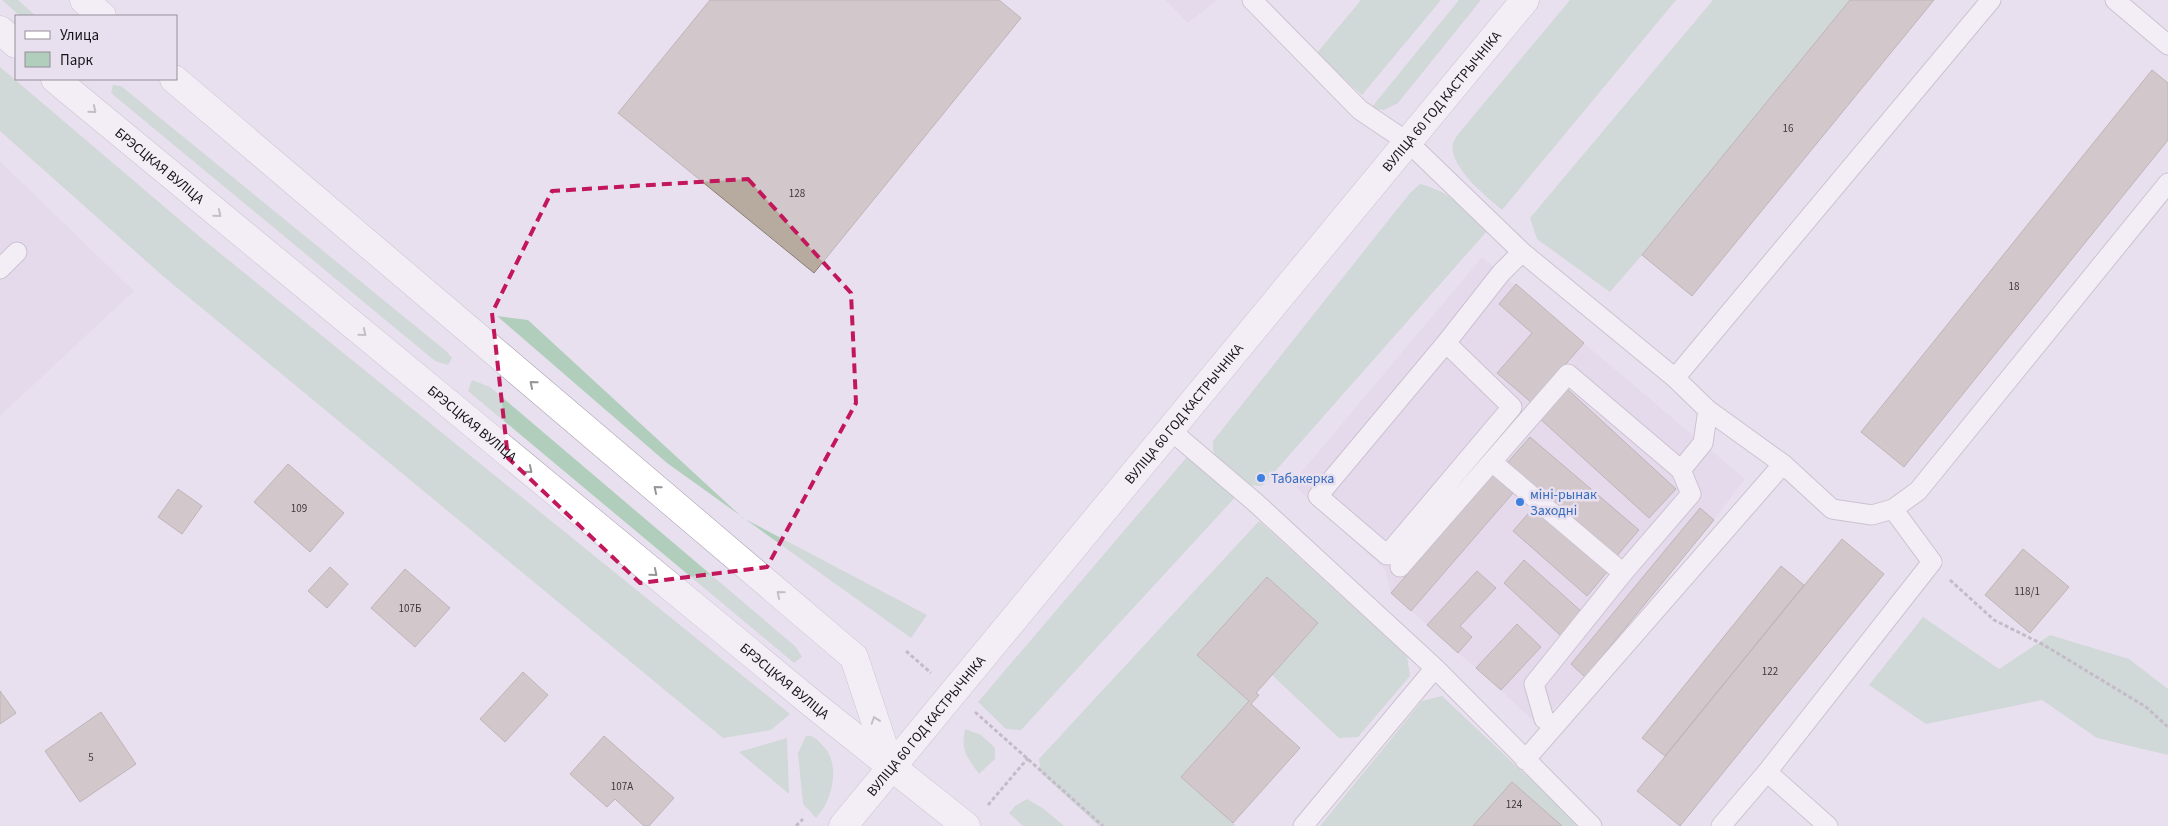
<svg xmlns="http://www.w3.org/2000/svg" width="2168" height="826" viewBox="0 0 2168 826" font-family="'Source Sans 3',sans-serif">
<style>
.built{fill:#e1d3e9}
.green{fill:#b1cebc}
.building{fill:#b7ab9f;stroke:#8a7e73}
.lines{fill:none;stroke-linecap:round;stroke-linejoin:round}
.service-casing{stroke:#a79eac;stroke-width:21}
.tertiary-casing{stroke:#a79eac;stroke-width:29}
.primary-casing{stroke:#a79eac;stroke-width:29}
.path{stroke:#958e99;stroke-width:3;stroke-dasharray:4 2.5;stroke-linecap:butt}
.service{stroke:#fff;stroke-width:19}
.tertiary{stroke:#fff;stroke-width:28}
.primary{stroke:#fff;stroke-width:28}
.oneway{stroke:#969597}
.marked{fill:none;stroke:#c2185b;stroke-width:4;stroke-dasharray:10 6;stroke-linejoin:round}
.shop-dot{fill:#3f7fe0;stroke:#e9e0ef;stroke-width:2}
.labels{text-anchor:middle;stroke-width:5;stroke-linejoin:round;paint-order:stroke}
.number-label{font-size:11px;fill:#3e393a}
.street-label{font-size:14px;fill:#161318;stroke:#e9e0ef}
.shop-label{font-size:14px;fill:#366cbe;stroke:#e9e0ef;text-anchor:start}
</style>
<rect width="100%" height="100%" fill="#e9e0ef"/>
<path class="built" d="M1165,0h53l-30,23z
M0,161l134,130 -134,125z
M1482,257l263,222 -31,41 -129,157 -47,48 -62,-57 -18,-15 -67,-60 -6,-23 -93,-87z"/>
<path class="green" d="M2,0h16l18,16h-16z
M1361,0h80l-79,95 -46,-41z
M1459,0h22l-83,103 -14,7 -13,-2z
M1570,0h106l-174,210c-15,-13 -54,-43 -49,-67 1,-3 4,-7 6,-10z
M1713,0h137l-208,255 -32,37 -73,-53 -7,-21z
M0,67l200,170 590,477 -19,16 -48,8 -559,-461 -164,-146z
M113,85l8,1 325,265 6,7 -4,7 -13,-4 -324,-268z
M1420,184c32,8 44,25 68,46l-226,256 -12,-1 -34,-27 -3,-8v-9l197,-248z
M497,316l31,4 215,198 184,97 -16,23 -244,-175z
M472,380l18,7 306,260 6,10 -8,6 -326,-272z
M1192,451l48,41 -219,238 -15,-1 -28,-27z
M1259,521l148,135 3,20 -52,61 -19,1 -67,-63 46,-52 -51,-46 -70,78 52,46 -68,76 55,49h-137l-58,-53 -2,-14z
M1923,617l76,52 51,-34 79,24 39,30v66l-71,-17 -55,-38 -116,24 -57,-39z
M1442,696l138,130h-260l102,-125z
M965,729l16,6 14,13v11l-16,15c-13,-18 -18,-23 -14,-45z
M806,736c8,-1 11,4 16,9 15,13 13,39 5,56 -2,6 -7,12 -11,17l-13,-14 -5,-51z
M787,738l2,56 -50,-42z
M1027,799l17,10 20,17h-41l-14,-13 6,-7z"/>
<path class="building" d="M710,0h289l22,18 -207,255 -196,-160z
M1850,0h84l-242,296 -50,-41z
M2152,70l16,13v57l-264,327 -43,-35z
M1516,284l68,59 -52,60 -35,-30 35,-40 -33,-29z
M1565,387l111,102 -27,29 -111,-101z
M1530,437l109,93 -24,28 -109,-94z
M288,464l56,49 -34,39 -56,-50z
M1493,475l20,18 -102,118 -20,-18z
M178,489l24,17 -20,28 -24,-17z
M1534,507l73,65 -20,24 -74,-65z
M1700,508l14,12 -129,157 -14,-13z
M1842,539l42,35 -204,252 -43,-35z
M2023,549l46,38 -39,46 -45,-38z
M1524,560l58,52 -21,24 -57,-53z
M1781,566l23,19 -139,171 -23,-18z
M330,567l18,17 -21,24 -19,-17z
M405,569l45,39 -35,39 -44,-39z
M1477,571l19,17 -36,38 12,11 -14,16 -31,-28z
M1267,577l51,46 -62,70 3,2 -8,9 49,44 -67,75 -52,-46 68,-76 -52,-46z
M1517,624l24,23 -40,43 -25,-22z
M523,672l25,23 -43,47 -25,-23z
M0,691l16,22 -16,11z
M101,712l35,52 -56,38 -35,-51z
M604,736l70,62 -25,28h-5l-29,-27 -8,8 -37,-33z
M1512,782l50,44h-89z"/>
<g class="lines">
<defs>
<path id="service" d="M1252,0l108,110 49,33 113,109 153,126 33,32 75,54 49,45 40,6 21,-6 25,-18 250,-308
M2115,0l53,45
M0,269l17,-17
M1446,343l66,64 -125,148 -69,-59 128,-153 55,-70 21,-21
M1675,378l316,-378
M1169,429l87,74 179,165 157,158
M1492,462l131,111
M1400,567l168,-193 113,96 22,-27 5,-33
M1555,726l-11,-7 -10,-35 89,-111 68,-79 -10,-24
M1525,760l258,-296
M1767,772l61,54
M1303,826l132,-158
M1721,826l46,-54 165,-210 -39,-53"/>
<g id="tertiary">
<path id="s1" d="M843,826l682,-826"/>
</g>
<g id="primary">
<path d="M84,0l18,16"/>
<path d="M0,30l16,14"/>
<path id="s2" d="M55,79l759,626 152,121"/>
<path d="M174,79l680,578 36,109"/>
</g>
</defs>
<use href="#service" class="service-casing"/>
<use href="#tertiary" class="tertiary-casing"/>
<use href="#primary" class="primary-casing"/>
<path class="path" d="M1950,580l44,40 50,25 102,62 22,20
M906,651l25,22
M975,712l128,114
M988,805l40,-47
M796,826l7,-7"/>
<use href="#service" class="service"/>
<use href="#tertiary" class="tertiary"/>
<use href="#primary" class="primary"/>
</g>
<defs><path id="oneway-chevron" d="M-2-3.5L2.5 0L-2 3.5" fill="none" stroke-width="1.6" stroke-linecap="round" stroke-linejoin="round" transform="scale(1.25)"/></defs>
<g class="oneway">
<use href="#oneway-chevron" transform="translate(93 110) rotate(40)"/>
<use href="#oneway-chevron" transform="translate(218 214) rotate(40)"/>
<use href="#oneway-chevron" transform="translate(363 333) rotate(39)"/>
<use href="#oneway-chevron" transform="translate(533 384) rotate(-140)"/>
<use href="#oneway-chevron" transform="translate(529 470) rotate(40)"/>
<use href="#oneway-chevron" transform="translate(657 489) rotate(-140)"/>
<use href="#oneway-chevron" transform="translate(654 573) rotate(40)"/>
<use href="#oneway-chevron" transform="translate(780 594) rotate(-140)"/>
<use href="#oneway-chevron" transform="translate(875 720) rotate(-109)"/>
</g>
<path d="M0 0H2168V826H0ZM748,179l103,114 5,110 -89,164 -127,16 -132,-125 -16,-145 60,-122z" fill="#e9e0ef" fill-opacity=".55" fill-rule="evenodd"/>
<path class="marked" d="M748,179l103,114 5,110 -89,164 -127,16 -132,-125 -16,-145 60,-122z"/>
<g class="shop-dot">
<circle cx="1261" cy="478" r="5"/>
<circle cx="1520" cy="502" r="5"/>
</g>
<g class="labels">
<g class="number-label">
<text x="1788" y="132">16</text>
<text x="797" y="197">128</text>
<text x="2014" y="290">18</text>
<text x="299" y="512">109</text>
<text x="2027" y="595">118/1</text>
<text x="410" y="612">107Б</text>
<text x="1770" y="675">122</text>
<text x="91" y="761">5</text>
<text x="622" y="790">107А</text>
<text x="1514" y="808">124</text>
</g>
<g class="street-label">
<text dy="5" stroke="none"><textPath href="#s1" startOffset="940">ВУЛІЦА 60 ГОД КАСТРЫЧНІКА</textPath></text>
<text dy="5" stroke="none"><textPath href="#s2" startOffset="136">БРЭСЦКАЯ ВУЛІЦА</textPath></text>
<text dy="5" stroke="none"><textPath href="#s1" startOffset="535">ВУЛІЦА 60 ГОД КАСТРЫЧНІКА</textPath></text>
<text dy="5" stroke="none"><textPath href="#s2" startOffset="541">БРЭСЦКАЯ ВУЛІЦА</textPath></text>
<text dy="5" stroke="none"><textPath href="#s2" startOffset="946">БРЭСЦКАЯ ВУЛІЦА</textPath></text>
<text dy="5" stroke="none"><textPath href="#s1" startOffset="130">ВУЛІЦА 60 ГОД КАСТРЫЧНІКА</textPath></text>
</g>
<g class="shop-label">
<text x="1271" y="483">Табакерка</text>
<text x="1530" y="499">міні-рынак<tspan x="1530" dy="16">Заходні</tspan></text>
</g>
</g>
<rect x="15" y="15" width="162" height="65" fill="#e9e0ef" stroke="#958e99"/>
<rect x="25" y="31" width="25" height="8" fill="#ffffff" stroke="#958e99"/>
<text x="60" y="40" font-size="15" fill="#161318">Улица</text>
<rect x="25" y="52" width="25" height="15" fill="#b1cebc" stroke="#958e99"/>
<text x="60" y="65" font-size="15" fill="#161318">Парк</text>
</svg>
